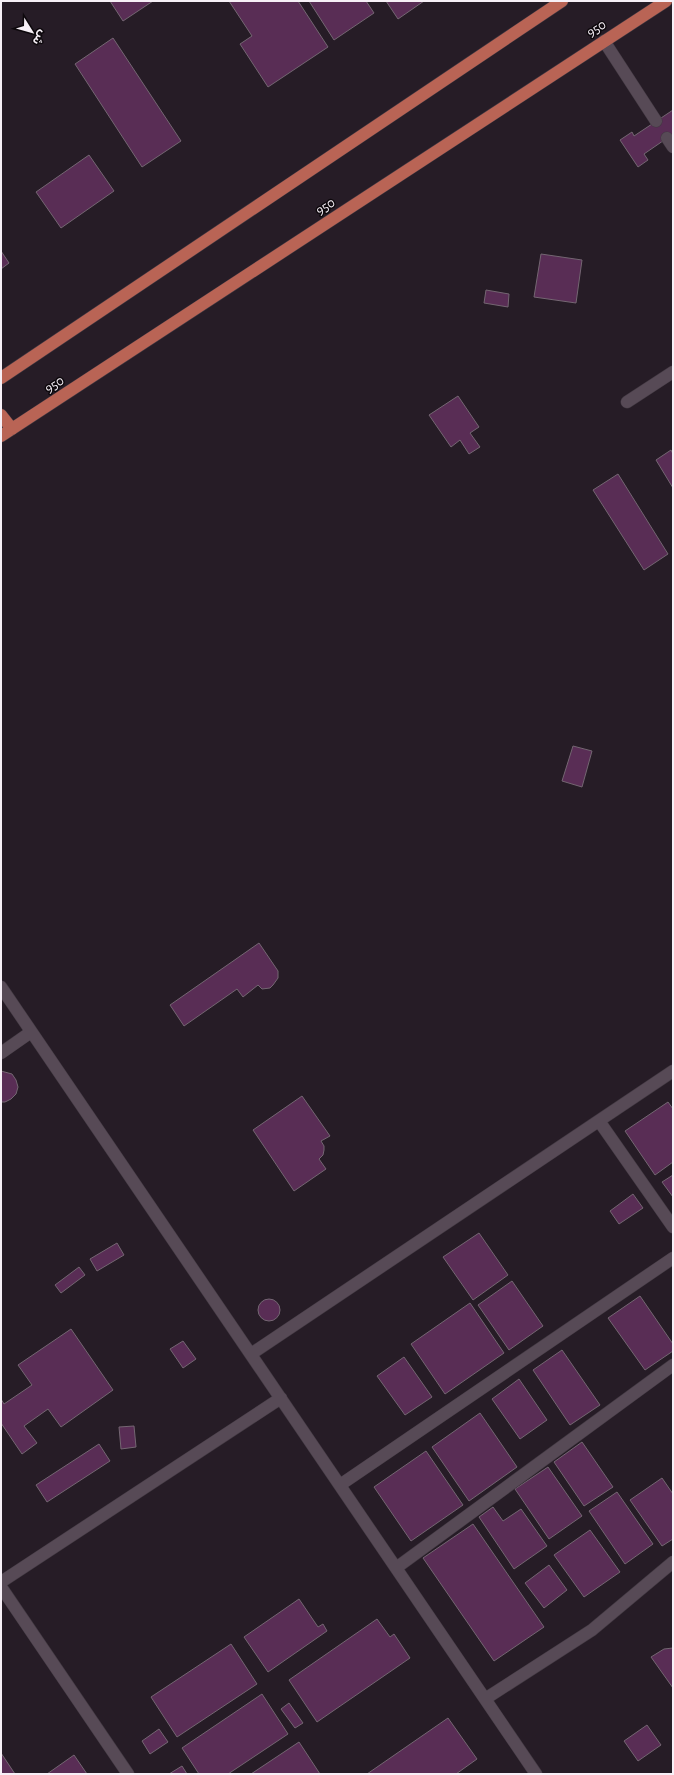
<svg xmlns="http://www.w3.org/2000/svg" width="674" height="1775" viewBox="0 0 674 1775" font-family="'Alegreya Sans','Noto Sans Arabic',sans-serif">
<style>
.building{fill:#592d55;stroke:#746672}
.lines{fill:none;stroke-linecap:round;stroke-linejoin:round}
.service-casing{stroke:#423942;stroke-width:13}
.minor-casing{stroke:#423942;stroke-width:13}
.primary-casing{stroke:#423942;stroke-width:13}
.service{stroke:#574a56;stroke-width:12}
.minor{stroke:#574a56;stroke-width:12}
.primary{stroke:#b96455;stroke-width:12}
.labels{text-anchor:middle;stroke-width:3;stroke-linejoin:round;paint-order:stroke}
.street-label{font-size:14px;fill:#f7f0f7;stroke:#0d080c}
</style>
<rect width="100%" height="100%" fill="#261c26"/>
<path class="building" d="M110,1h43l-30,20z
M229,1h69l30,46 -60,40 -28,-43 12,-8z
M309,1h57l8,12 -40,27z
M386,1h38l-26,18z
M113,38l68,103 -39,26 -67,-103z
M673,110v24l-29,20 4,6 -10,7 -18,-27 12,-8 2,4z
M89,155l25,36 -53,37 -25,-36z
M1,251l8,12 -8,6z
M541,254l41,6 -6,43 -42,-6z
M486,290l23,4 -1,13 -24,-4z
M458,396l21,31 -9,6 10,14 -11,7 -9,-14 -9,7 -22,-32z
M671,450l2,4v34l-17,-28z
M618,474l50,80 -24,16 -51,-80z
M573,746l19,5 -10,36 -20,-6z
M259,943l19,28v7l-5,7 -3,3 -8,1 -4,-4 -15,12 -6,-8 -53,37 -14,-21z
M1,1071l11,3 4,6 2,7 -2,7 -5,5 -6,3h-4z
M302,1096l28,40 -9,5 3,5v4l-1,5 -4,4 7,10 -32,22 -41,-61z
M668,1102l5,7v53l-18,13 -30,-44z
M673,1175v22l-11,-15z
M633,1194l10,14 -24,16 -9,-13z
M479,1233l29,42 -35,25 -30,-43z
M117,1243l7,12 -27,16 -7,-12z
M79,1267l6,8 -24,18 -6,-8z
M512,1281l31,45 -34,24 -31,-45z
M640,1296l33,48v7l-28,19 -37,-52z
M258 1310a11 11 0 1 1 22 0a11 11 0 1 1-22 0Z
M470,1303l34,50 -59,41 -34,-50z
M71,1329l42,61 -52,37 -13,-18 -24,17 13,17 -15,11 -21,-31v-24l3,5 28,-19 -14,-20z
M183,1341l13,18 -13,9 -13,-19z
M562,1350l38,55 -30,20 -37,-55z
M404,1357l28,40 -27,18 -28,-39z
M519,1379l28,41 -27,19 -28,-40z
M480,1413l37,54 -48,34 -37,-54z
M134,1426l2,21 -15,2 -2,-22z
M582,1442l31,45 -29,19 -30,-44z
M99,1444l11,17 -63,41 -11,-17z
M426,1451l37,54 -52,36 -37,-54z
M548,1467l34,49 -33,23 -34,-50z
M662,1478l11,16v45l-11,7 -32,-46z
M617,1492l36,52 -28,20 -36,-53z
M493,1507l10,14 18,-12 26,37 -33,23 -35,-52z
M473,1524l71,103 -50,34 -71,-103z
M590,1530l30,42 -36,25 -30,-42z
M549,1565l18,25 -23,18 -19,-25z
M299,1599l19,28 5,-3 4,7 -59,41 -24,-35z
M377,1619l13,18 4,-3 16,24 -93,64 -28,-42z
M231,1644l26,40 -80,53 -26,-40z
M673,1648v40l-22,-31 13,-8z
M262,1694l26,40 -60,40h-29l-17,-26z
M289,1703l14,20 -8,5 -14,-19z
M448,1718l29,41 -21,15h-89z
M647,1725l14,20 -23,16 -14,-20z
M159,1729l9,13 -18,12 -8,-13z
M299,1742l21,32h-69z
M1,1753l14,21h-14z
M74,1755l13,19h-40z
M182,1766l5,8h-18z"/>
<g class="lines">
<defs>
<path id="service" d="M604,41l52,80
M667,138l6,9
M627,402l46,-30"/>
<path id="minor" d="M1,987l535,787
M1,1053l30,-21
M599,1121l74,106
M251,1354l422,-283
M340,1485l333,-227
M396,1568l277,-203
M1,1582l280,-184
M1,1587l127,187
M485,1699l107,-69 81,-68"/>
<path id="primary" d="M1,378l561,-377
M1,415l11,14
M1,436l665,-435"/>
</defs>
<use href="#service" class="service-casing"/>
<use href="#minor" class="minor-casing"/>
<use href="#primary" class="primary-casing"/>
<use href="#service" class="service"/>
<use href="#minor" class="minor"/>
<use href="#primary" class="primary"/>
</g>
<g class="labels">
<g class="street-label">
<text transform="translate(596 28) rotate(-33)" y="5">950</text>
<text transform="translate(325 206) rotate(-33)" y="5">950</text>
<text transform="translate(54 384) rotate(-33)" y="5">950</text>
</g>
</g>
<rect width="674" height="1775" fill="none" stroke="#f7f0f7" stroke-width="4"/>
<g transform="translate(32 32) rotate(127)" stroke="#0d080c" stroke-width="3" paint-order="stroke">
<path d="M0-3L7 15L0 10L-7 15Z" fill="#f7f0f7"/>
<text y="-6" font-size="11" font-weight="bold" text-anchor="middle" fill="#f7f0f7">ش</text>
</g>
</svg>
